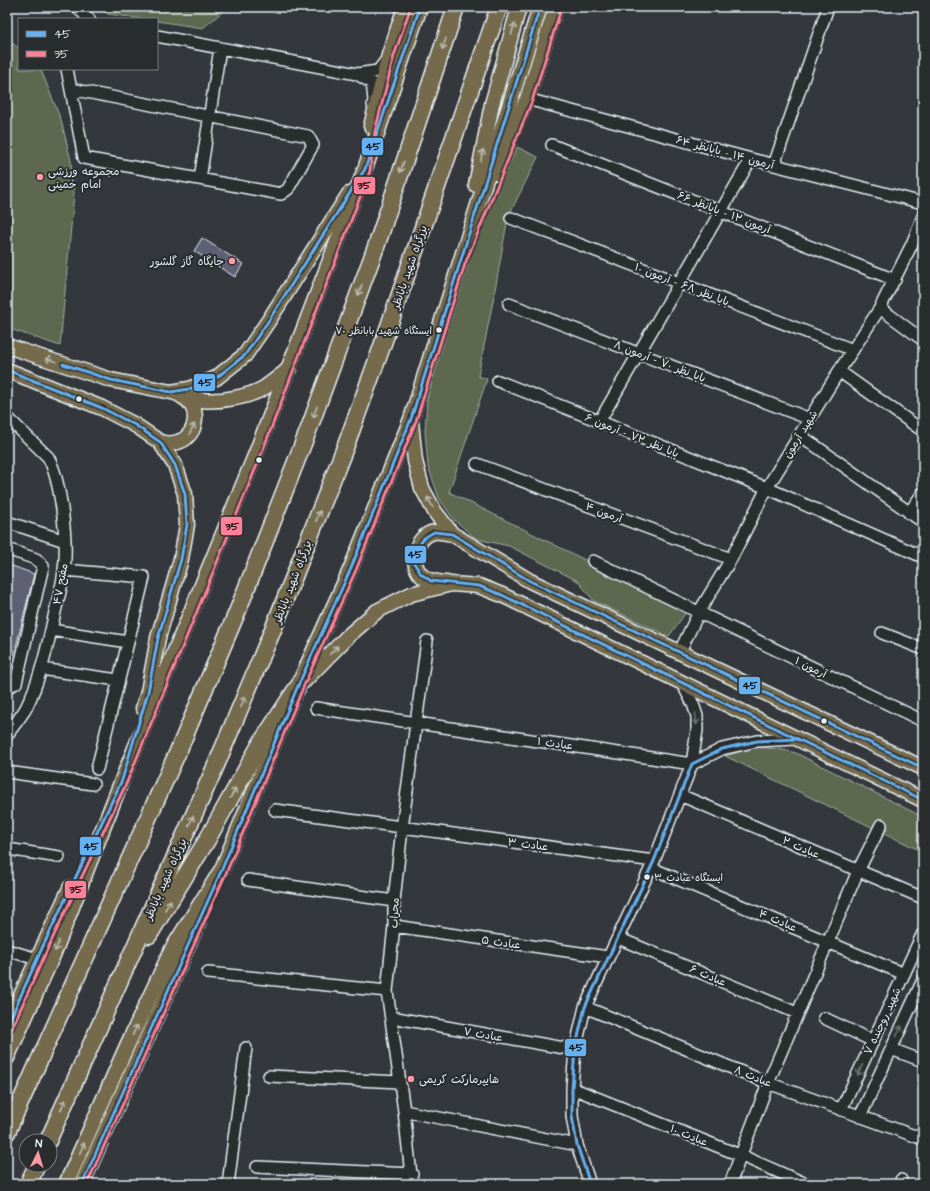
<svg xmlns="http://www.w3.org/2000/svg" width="930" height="1191" viewBox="0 0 930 1191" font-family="'Architects Daughter','Playpen Sans Arabic',sans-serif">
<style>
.green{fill:#5d6850;stroke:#a2aca4}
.building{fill:#5e6073;stroke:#e8f1f8}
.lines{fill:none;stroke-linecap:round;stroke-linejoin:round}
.major-tunnel{stroke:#4f5358;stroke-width:14;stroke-dasharray:14 7;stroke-linecap:butt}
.minor-casing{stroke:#e8f1f8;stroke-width:14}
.major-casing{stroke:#e8f1f8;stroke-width:17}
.highway-casing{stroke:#e8f1f8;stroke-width:19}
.minor{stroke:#2a2d2e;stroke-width:11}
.major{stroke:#746b4b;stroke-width:14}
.highway{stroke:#746b4b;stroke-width:16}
.bus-1-casing{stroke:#2a2d2e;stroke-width:6}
.bus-2-casing{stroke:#2a2d2e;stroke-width:6}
.bus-1{stroke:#66b1f2;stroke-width:3}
.bus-2{stroke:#ff8098;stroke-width:3}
.oneway{stroke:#babbb3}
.oneway2{stroke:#6c7275}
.poi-dot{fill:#ff9aa2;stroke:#2a2d2e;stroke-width:1.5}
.bus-dot{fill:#e8f1f8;stroke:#2a2d2e;stroke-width:1.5}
.labels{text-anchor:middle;stroke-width:4;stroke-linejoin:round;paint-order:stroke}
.bus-label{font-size:10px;fill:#e8f1f8;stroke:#2a2d2e;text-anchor:end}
.street-label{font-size:11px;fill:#e8f1f8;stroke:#2a2d2e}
.poi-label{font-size:11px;fill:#e8f1f8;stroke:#2a2d2e;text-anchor:start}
.line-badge{stroke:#2a2d2e;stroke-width:1.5}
.pale-badge-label{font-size:11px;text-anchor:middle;font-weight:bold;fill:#111}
</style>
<rect width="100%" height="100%" fill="#34373c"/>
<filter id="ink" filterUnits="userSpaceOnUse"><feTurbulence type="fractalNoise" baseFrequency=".025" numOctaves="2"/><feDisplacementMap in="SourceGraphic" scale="8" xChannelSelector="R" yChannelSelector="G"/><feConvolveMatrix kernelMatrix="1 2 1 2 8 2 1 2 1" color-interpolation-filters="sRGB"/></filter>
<g filter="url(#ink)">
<path class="green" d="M98,7h130l-25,21 -46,-7v-2h-12l-37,-5z
M7,38l12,11v20l22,1 20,50 10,41 3,33 -14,152 -53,-18z
M517,147l21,10 -30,60 -15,84 -15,75 9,3 -38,113 238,119 -18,25 -75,-35 -16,-20 -69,-35 -32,-7 -23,-19 -15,-22 -11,-32 -3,-34 2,-33 41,-142z
M755,747l24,2 17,4 127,64v35l-198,-96z"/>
<path class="building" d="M202,238l41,26 -8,13 -41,-26z
M7,564l27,10 -24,97h-3z"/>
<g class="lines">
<path class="major-tunnel" d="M7,1183l1,1"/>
<defs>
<path id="minor" d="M77,7l12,12
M157,36l200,38 21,-3 9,-12
M67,69l17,89 197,36 7,-5 25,-44 -5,-9 -237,-47
M357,74l15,9 2,17 -1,5
M527,99l224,60 172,44
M552,145l343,135
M774,165l54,-158
M200,179l20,-131
M511,218l342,132
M509,304l301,115
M880,308l43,32
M839,371l84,60
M498,381l269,107 156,69
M7,417l41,40c13,23 20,86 16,113 -1,14 -6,28 -9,42 -7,32 -14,66 -29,96 -5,9 -13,18 -19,27
M599,422l152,-263
M800,435l123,87
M477,464l254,95
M909,513l14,-20
M7,522l58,19
M7,549l29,10 7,7 -27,117 -9,4
M593,561l330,160
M64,570l80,7 -47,192
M51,630l77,12
M882,633l41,16
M679,653l20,-41 32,-53 36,-71 72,-117 41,-63 32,-64 11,-28
M41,669l77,11
M316,708l376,56
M692,764l30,-15 35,-8 39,-2
M7,772l86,12
M680,795l243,103
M275,810l379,51
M7,849l52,8
M651,868l253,106
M248,880l146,21
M394,926l214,31
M618,938l179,75
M7,950l30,9
M208,973l179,18
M585,1007l183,76 155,56
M391,1017l184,33
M824,1018l49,23
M891,1049l32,12
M269,1076l131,6
M572,1088l170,68 64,28
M841,1110l82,-177
M404,1111l173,34
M860,1117l63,-137
M257,1167l155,7
M901,1180v4
M228,1184l18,-136
M412,1184l-8,-73 -17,-120 7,-65v-25l8,-73 25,-187
M590,1184l-13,-39 -5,-29v-28l3,-38 10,-43 69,-146 38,-97 5,-34v-14l-4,-12 -11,-21
M730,1184l38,-101 90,-212 23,-46"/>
<path id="major" d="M371,126l18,-71 16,-48
M496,173l31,-74 29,-92
M476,185l16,-81 27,-97
M7,346l104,34 60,12 18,-3 27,-11 29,-23 24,-35 80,-126
M7,370l95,38 33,17 25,17 15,23 10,29 2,31 -6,34 -23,79 -10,54 -5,16
M175,393c9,3 18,6 27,7 18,2 47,-3 62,-12 9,-6 17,-13 25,-19
M411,421l4,40 7,27 13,24 17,22 78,47 393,187
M160,442c6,2 12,2 18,0 21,-6 23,-38 3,-46
M447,583c-9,-1 -19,-1 -26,-8 -12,-13 -5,-39 13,-43 5,-1 13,1 18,2
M304,681l44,-45 29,-25 34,-17 40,-10 28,2 23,9 421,205
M7,1026l63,-138
M7,1058l47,-105 68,-173 132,-322 111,-289 55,-162
M66,1184l60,-136 46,-99 50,-80 75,-181 54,-120 60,-149 129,-412
M82,1184l117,-263"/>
<path id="highway" d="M149,935l58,-95 54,-97 36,-55
M7,1132l173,-385 58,-137 70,-179 69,-187 79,-237
M48,1141l169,-378 57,-136 72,-182 34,-93 119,-345
M28,1184l9,-19"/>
</defs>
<use href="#minor" class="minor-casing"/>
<use href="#major" class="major-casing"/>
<use href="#highway" class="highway-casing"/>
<use href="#minor" class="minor"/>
<use href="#major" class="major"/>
<use href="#highway" class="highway"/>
<defs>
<path id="bus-1" d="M63,364l48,16 60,12 18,-3 27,-11 29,-23 24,-35 96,-151 55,-162
M7,370l95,38 33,17 25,17 15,23 10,29 2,31 -6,34 -23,79 -10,54 -26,88 -79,166 -36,80
M923,768l-393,-187 -78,-47 -18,-2 -10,6 -8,12 -2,13 7,11 10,7 48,5 23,9 421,205
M82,1184l140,-315 75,-181 54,-120 60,-149 129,-412
M590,1184l-13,-39 -5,-29v-28l3,-38 10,-43 69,-146 38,-97 30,-15 35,-8 39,-2 3,1"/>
<path id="bus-2" d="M12,1028l36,-80 79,-166 132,-322 111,-289 5,-40 19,-75 16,-47
M87,1184l140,-313 75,-181 54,-120 60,-149 49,-157 67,-163 29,-92"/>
</defs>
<use href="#bus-1" class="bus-1-casing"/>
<use href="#bus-2" class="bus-2-casing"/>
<use href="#bus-1" class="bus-1"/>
<use href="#bus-2" class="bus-2"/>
</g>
<defs><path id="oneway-shaft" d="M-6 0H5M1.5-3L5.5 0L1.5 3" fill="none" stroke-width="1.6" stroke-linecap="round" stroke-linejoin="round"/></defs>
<g class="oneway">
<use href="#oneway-shaft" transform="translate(513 29) rotate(-75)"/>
<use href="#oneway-shaft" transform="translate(444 44) rotate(109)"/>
<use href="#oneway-shaft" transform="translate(482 155) rotate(-79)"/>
<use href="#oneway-shaft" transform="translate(402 167) rotate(109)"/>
<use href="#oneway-shaft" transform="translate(360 290) rotate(110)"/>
<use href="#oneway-shaft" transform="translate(51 360) rotate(-162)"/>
<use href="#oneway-shaft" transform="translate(315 412) rotate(110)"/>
<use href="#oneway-shaft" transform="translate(192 429) rotate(-65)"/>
<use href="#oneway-shaft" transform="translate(430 502) rotate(-118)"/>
<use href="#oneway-shaft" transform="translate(318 516) rotate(-69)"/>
<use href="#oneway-shaft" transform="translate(334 650) rotate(-46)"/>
<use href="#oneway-shaft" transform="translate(243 702) rotate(-67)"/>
<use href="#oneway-shaft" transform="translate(233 793) rotate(-61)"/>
<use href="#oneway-shaft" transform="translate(191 821) rotate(-66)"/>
<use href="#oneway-shaft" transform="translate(168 905) rotate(-59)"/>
<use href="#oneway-shaft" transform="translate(57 946) rotate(111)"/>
<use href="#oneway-shaft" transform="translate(135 1030) rotate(-65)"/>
<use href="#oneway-shaft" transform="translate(63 1105) rotate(-66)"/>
<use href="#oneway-shaft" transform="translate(82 1148) rotate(-66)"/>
</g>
<g class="oneway2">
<use href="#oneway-shaft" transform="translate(696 719) rotate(85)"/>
<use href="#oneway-shaft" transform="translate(899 1031) rotate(-65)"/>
<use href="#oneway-shaft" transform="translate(860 1070) rotate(115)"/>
</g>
</g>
<g class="poi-dot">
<circle cx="40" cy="177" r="4"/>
<circle cx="232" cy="261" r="4"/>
<circle cx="411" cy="1079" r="4"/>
</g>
<g class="bus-dot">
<circle cx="439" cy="330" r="3.5"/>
<circle cx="79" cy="399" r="3.5"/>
<circle cx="259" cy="460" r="3.5"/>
<circle cx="824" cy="721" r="3.5"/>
<circle cx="647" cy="877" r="3.5"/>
</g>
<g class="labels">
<g class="bus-label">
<text x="432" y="334">ایستگاه شهید بابانظر ۷۰</text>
<text x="654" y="881" text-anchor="start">ایستگاه عبادت ۳</text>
</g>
<g class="street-label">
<text transform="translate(725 152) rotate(15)" y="4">آرمون ۱۴ - بابانظر ۶۴</text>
<text transform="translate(724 212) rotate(21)" y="4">آرمون ۱۲ - بابانظر ۶۶</text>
<text transform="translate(409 267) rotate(-71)" y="4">بزرگراه شهید بابانظر</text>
<text transform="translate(682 284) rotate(21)" y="4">بابا نظر ۶۸ - آرمون ۱۰</text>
<text transform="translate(660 361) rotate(21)" y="4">بابا نظر ۷۰ - آرمون ۸</text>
<text transform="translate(800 434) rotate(-58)" y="4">شهید آرمون</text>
<text transform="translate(632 435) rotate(22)" y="4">بابا نظر ۷۲ - آرمون ۶</text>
<text transform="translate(604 512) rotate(21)" y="4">آرمون ۴</text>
<text transform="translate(292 582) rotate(-69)" y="4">بزرگراه شهید بابانظر</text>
<text transform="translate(60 584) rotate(-80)" y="4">مفتح ۴۷</text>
<text transform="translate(811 667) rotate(26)" y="4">آرمون ۱</text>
<text transform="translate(555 743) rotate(8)" y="4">عبادت ۱</text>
<text transform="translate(528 844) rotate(7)" y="4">عبادت ۳</text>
<text transform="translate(801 847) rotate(23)" y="4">عبادت ۲</text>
<text transform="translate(165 879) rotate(-66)" y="4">بزرگراه شهید بابانظر</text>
<text transform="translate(394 913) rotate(-87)" y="4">محراب</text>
<text transform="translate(778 920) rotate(23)" y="4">عبادت ۴</text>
<text transform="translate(501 942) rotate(8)" y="4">عبادت ۵</text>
<text transform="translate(708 975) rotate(23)" y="4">عبادت ۶</text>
<text transform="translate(882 1021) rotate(-65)" y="4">شهید روحنده ۷</text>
<text transform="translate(483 1034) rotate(10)" y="4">عبادت ۷</text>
<text transform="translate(753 1076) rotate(22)" y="4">عبادت ۸</text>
<text transform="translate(689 1135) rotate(22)" y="4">عبادت ۱۰</text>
</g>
<g class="poi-label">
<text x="48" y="175">مجموعه ورزشی<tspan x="48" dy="13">امام خمینی</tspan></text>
<text x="224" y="265" text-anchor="end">جایگاه گاز گلشور</text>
<text x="419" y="1083">هایپرمارکت کریمی</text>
</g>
</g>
<g class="line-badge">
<rect x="361" y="137" width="23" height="19" rx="4" fill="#66b1f2"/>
<rect x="353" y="176" width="23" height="19" rx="4" fill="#ff8098"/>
<rect x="193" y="373" width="23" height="19" rx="4" fill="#66b1f2"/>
<rect x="220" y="516" width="23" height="20" rx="4" fill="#ff8098"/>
<rect x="404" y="545" width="23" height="19" rx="4" fill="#66b1f2"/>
<rect x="738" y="676" width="23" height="19" rx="4" fill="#66b1f2"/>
<rect x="79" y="836" width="23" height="20" rx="4" fill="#66b1f2"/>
<rect x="64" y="880" width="23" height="19" rx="4" fill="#ff8098"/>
<rect x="564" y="1038" width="23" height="19" rx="4" fill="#66b1f2"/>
</g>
<g class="pale-badge-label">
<text x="373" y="150">45</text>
<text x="364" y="189">35</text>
<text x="205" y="386">45</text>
<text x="232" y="530">35</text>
<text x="415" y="558">45</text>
<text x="750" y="689">45</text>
<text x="91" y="850">45</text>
<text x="76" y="893">35</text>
<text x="576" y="1051">45</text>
</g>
<rect width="930" height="1191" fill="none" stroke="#2a2d2e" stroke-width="24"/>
<rect x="12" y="12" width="906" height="1167" fill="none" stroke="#e8f1f8" stroke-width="1.5" filter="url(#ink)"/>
<rect x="18" y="18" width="140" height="52" fill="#2a2d2e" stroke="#767b7f"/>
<rect x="26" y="31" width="20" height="6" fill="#66b1f2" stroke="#767b7f"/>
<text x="54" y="38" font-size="12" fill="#e8f1f8">45</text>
<rect x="26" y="51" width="20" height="6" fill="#ff8098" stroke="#767b7f"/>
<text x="54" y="58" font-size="12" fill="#e8f1f8">35</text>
<g transform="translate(38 1153) rotate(5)"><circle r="19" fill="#2a2d2e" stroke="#767b7f"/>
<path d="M0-3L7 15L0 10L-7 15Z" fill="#ff9aa2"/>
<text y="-6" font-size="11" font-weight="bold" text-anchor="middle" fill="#e8f1f8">N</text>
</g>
</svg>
